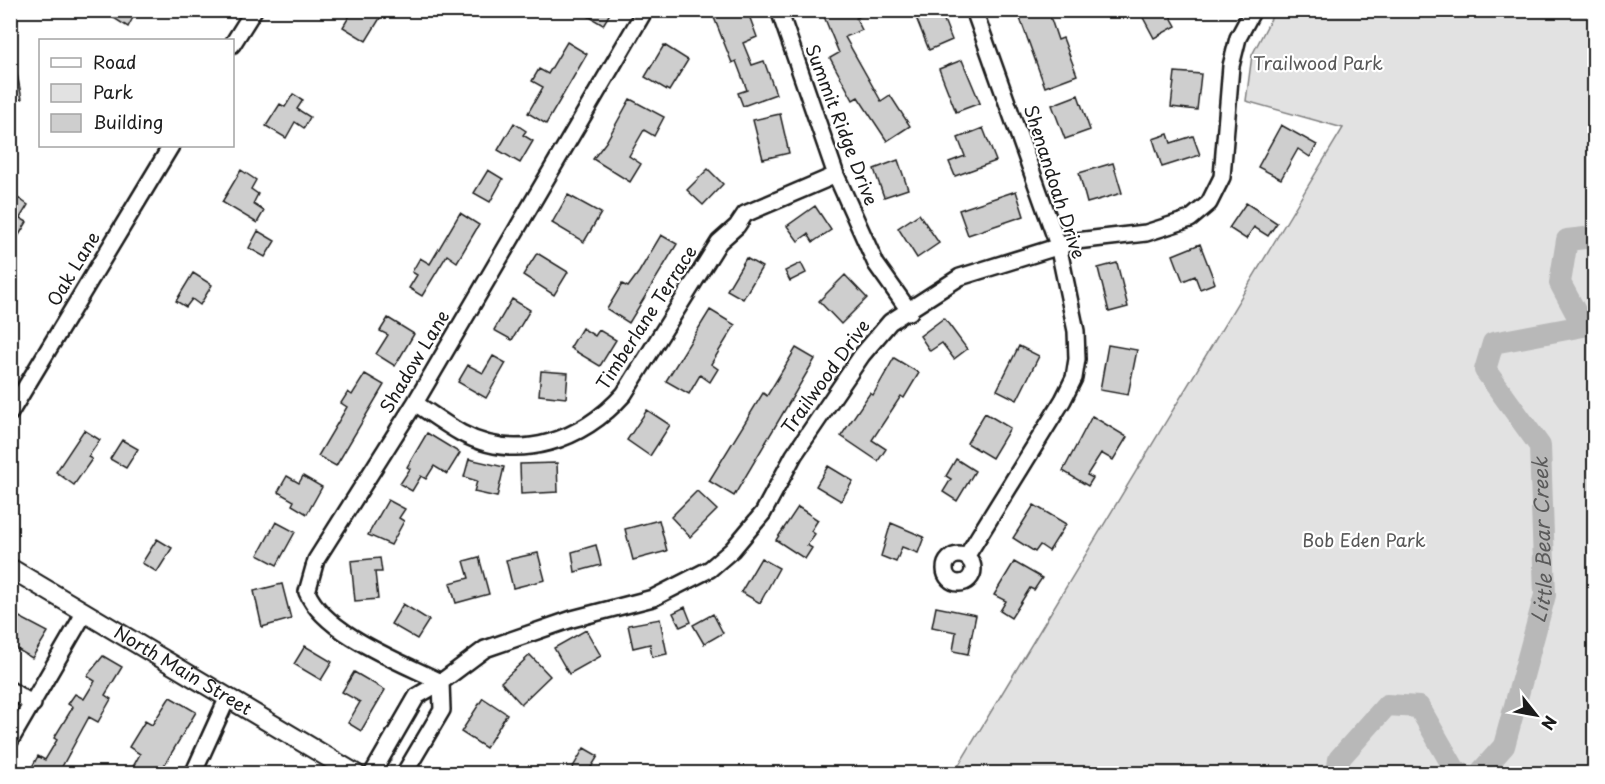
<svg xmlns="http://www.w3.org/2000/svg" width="1605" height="784" viewBox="0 0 1605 784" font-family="'Playpen Sans',sans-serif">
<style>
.green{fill:#e2e2e2;stroke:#7f7f7f;stroke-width:1.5}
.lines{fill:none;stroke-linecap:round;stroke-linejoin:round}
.river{stroke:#b8b8b8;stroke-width:22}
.building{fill:#cecece;stroke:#1c1c1c;stroke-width:1.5}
.minor-casing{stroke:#1c1c1c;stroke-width:20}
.major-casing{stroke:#1c1c1c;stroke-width:22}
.minor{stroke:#fff;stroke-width:15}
.major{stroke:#fff;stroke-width:18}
.labels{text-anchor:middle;stroke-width:4.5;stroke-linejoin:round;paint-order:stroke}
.park-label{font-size:18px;fill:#575757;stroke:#fff}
.street-label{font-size:18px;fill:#1c1c1c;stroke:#fff}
.water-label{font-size:20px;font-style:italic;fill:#5a5a5a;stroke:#fff}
</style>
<rect width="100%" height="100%" fill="#fff"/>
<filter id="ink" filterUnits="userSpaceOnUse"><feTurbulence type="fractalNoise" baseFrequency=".0167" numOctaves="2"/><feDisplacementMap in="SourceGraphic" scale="12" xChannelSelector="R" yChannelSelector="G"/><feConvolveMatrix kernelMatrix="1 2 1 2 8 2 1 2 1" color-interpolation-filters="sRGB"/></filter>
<g filter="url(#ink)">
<path class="green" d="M1275,11h319l-1,762h-639l389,-645 -97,-27 6,-46z"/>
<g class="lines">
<g class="river">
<path d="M1337,774l2,-15 48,-54 32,2 36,63 8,4"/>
<path id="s1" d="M1479,774l25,-28 41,-151 -5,-149 -55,-76 8,-27 90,-17 -23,-43 7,-43 27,-3"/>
</g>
</g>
<path class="building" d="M101,10h36l-9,17z
M353,10h32l-19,31 -23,-14z
M578,10h34l-9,15z
M711,10h36l10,27 -14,6 9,22 12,-4 12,33 -33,12 -5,-13 9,-3 -11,-29 -4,2z
M832,10h42l-18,8 6,12 -17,7 36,64 9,-6 20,31 -23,15 -29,-44 -5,3 -23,-42 9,-5 -16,-39z
M913,10h27l12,30 -23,10z
M1017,10h31l10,30 5,-2 14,37 -32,12z
M1139,10h28l9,16 -22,12z
M567,42l20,12 -41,70 -18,-11 15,-26 -11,-6 7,-12 9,5z
M664,45l24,15 -19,31 -24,-14z
M962,60l18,43 -24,9 -17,-43z
M10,64h5l7,35 -12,2z
M1175,72l26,2 -4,36 -26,-3z
M293,94l10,6 -6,9 13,8 -6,11 -9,-6 -9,16 -20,-12 14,-22 5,3z
M1078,95l12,35 -25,9 -13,-34z
M630,99l34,18 -10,19 -10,-6 -15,26 12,8 -11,18 -37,-23 13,-17z
M780,114l9,39 -26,6 -10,-39z
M514,123l12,8 -3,4 10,6 -13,22 -22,-13z
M1281,125l36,20 -7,12 -12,-8 -17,30 -23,-12z
M983,128l13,33 -41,15 -6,-14 16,-6 -7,-18z
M1168,134l3,9 22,-7 7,19 -38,12 -9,-28z
M898,160l10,29 -24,8 -10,-28z
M1113,163l9,30 -35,10 -8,-30z
M708,169l15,15 -20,21 -16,-15z
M241,170l15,10 -5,9 7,5 -5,10 11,7 -7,12 -35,-21z
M488,170l15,9 -13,23 -16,-9z
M1016,191l8,25 -56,19 -9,-25z
M568,195l33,18 -17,29 -32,-19z
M18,198l10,7 -8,13 7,4 -17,28v-40z
M1246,203l31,20 -9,13 -14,-9 -8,12 -17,-11z
M815,206l16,24 -18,12 -5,-8 -10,7 -11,-15z
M460,213l19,12 -22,37 -10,-7 -25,41 -13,-8 8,-13 -5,-3 8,-14 10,6z
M919,214l20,29 -22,15 -19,-30z
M258,231l17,10 -10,16 -16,-9z
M661,235l16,9 -48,79 -22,-14 15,-25 6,3 11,-15z
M1200,244l15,39 -15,6 -5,-13 -12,5 -10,-26z
M537,253l31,19 -14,23 -31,-20z
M746,258l16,9 -19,32 -16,-9z
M801,263l5,10 -16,8 -5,-10z
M1117,263l11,44 -19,5 -11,-44z
M193,273l19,12 -12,20 -8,-6 -6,8 -10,-6z
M845,275l22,23 -26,26 -22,-23z
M512,299l18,11 -18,30 -18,-10z
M710,310l25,15 -24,39 7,5 -8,13 -10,-7 -11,19 -23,-13z
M388,318l26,16 -19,32 -19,-12 12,-19 -8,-4z
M944,318l23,31 -13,10 -12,-16 -12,8 -10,-15z
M582,328l13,8 4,-6 17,10 -16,26 -30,-18z
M1108,345l29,5 -9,45 -28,-5z
M1019,346l20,10 -22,44 -20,-10z
M796,348l19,11 -81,137 -25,-15 54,-88 4,3z
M493,356l13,7 -20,35 -28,-16 10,-17 15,8z
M894,358l25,15 -15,25 -3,-2 -29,44 14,9 -8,12 -37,-25 29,-43 3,2z
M541,371l27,2 -2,25 -27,-3z
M365,374l19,11 -48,81 -18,-10 29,-49 -6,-4 7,-11 4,3z
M647,410l23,15 -20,31 -23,-16z
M985,413l25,15 -18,30 -25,-15z
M1092,416l35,21 -14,23 -12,-7 -14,22 6,3 -5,8 -25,-15z
M84,430l16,10 -12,17 4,2 -18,26 -18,-13z
M427,433l33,20 -13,21 -13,-8 -8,13 -5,-3 -9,15 -12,-7 10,-15 -3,-2z
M122,440l16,9 -12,19 -16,-9z
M469,459l35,8 -7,30 -23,-5 3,-11 -13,-4z
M956,459l19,12 -18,30 -14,-9 8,-13 -5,-3z
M557,463l1,29 -37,2 -1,-30z
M828,466l25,15 -12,20 -25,-15z
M287,476l12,7 4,-7 19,11 -15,27 -15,-9 2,-4 -16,-9z
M697,491l20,19 -27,27 -19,-20z
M388,500l17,9 -6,9 5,3 -13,24 -23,-10z
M1034,505l32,19 -17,27 -9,-6 -5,7 -22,-14z
M798,507l20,13 -7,11 4,3 -8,11 5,3 -7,11 -29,-19z
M659,520l8,31 -34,9 -8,-31z
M276,522l19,10 -18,33 -19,-10z
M891,523l33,14 -6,16 -16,-6 -6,15 -15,-6z
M157,539l15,9 -15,24 -15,-9z
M596,545l5,20 -26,7 -3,-20z
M538,553l7,27 -32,8 -7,-28z
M479,557l10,37 -33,9 -6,-20 19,-5 -5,-17z
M380,558l2,14h-7l3,27 -23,2 -4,-40z
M761,558l18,10 -19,35 -19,-11z
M1014,562l28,16 -8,12 -4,-2 -19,30 -11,-7 6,-10 -12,-6z
M282,584l9,35 -29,8 -8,-36z
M403,604l26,16 -12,19 -26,-15z
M685,607l6,15 -11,5 -7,-14z
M936,607l40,8 -8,39 -15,-3 3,-19 -24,-5z
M10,612l38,20 -16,26 -22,-13z
M713,614l10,19 -19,11 -11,-19z
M660,619l7,35 -15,3 -2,-13 -17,4 -5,-23z
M586,630l15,26 -32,18 -15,-26z
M305,646l27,16 -11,18 -27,-16z
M530,655l20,21 -29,28 -20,-22z
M103,656l19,11 -17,28 6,4 -13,23 -9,-5 -31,57h-14l-12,-7 6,-11 7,4 12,-20 -3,-2 19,-31 -5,-3 7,-10 9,5 11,-18 -8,-5z
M354,672l31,18 -24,41 -13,-8 12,-21 -18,-10z
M170,697l26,15 -37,62h-30l11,-20 -11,-7 16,-26 7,4z
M483,698l24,16 -21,34 -25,-16z
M584,748l14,8 -11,18h-18z"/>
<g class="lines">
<defs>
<path id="minor" d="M779,10l57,165 40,89 34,48
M232,45l22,-35
M415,403c15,10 30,21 46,30 58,31 122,7 163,-39l95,-152 18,-16 8,-12 91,-39
M10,413l161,-267
M945 569a14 14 0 1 1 28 0a14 14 0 1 1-28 0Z
M966,557l97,-157 11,-22 3,-19 -1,-28 -18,-86 -84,-235
M441,682c-40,-20 -116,-48 -134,-90l9,-32 99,-157 230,-393
M10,690l23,14
M10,741l75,-129
M193,774l35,-77
M372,774l45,-78 24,-14 44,-33 87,-30 81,-21 57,-29 22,-19 31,-37 31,-58 68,-100 28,-33 70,-45 116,-36 70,-8 44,-14 19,-16 13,-26 9,-111 7,-28 15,-28
M404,774l38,-64 -1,-28"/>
<g id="major">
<path id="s2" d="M10,568l346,206"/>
</g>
</defs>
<use href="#minor" class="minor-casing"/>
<use href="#major" class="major-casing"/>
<use href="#minor" class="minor"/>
<use href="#major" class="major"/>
</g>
</g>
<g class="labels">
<g class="park-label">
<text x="1318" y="70">Trailwood Park</text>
<text x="1364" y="547">Bob Eden Park</text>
</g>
<g class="street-label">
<text transform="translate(841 125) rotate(69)" y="6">Summit Ridge Drive</text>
<text transform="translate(1054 182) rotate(72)" y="6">Shenandoah Drive</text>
<text transform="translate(74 269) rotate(-59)" y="6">Oak Lane</text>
<text transform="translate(647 318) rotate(-57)" y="6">Timberlane Terrace</text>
<text transform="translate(415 362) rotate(-59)" y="6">Shadow Lane</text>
<text transform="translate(826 377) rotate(-54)" y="6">Trailwood Drive</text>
<text dy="6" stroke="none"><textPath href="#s2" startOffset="201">North Main Street</textPath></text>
</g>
<g class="water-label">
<text dy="7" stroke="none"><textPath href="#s1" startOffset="249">Little Bear Creek</textPath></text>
</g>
</g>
<rect width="1605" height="784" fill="none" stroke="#fff" stroke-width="36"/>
<rect x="18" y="18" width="1569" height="748" fill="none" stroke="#1c1c1c" stroke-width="2" filter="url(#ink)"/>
<rect x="39" y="39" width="195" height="108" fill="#ffffff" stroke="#a4a4a4" stroke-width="1.5"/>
<rect x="51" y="58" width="30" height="9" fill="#ffffff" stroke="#a4a4a4" stroke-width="1.5"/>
<text x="93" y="69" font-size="18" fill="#1c1c1c">Road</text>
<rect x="51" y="84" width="30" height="18" fill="#e2e2e2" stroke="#a4a4a4" stroke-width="1.5"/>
<text x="93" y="99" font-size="18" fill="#1c1c1c">Park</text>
<rect x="51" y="114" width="30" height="18" fill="#cecece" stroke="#a4a4a4" stroke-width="1.5"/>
<text x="93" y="129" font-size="18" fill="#1c1c1c">Building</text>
<g transform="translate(1536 715) rotate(121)" stroke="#ffffff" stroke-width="4.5" paint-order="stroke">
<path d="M0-4.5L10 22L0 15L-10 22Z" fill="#1c1c1c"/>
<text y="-9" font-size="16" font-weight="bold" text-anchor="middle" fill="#1c1c1c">N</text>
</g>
</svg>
